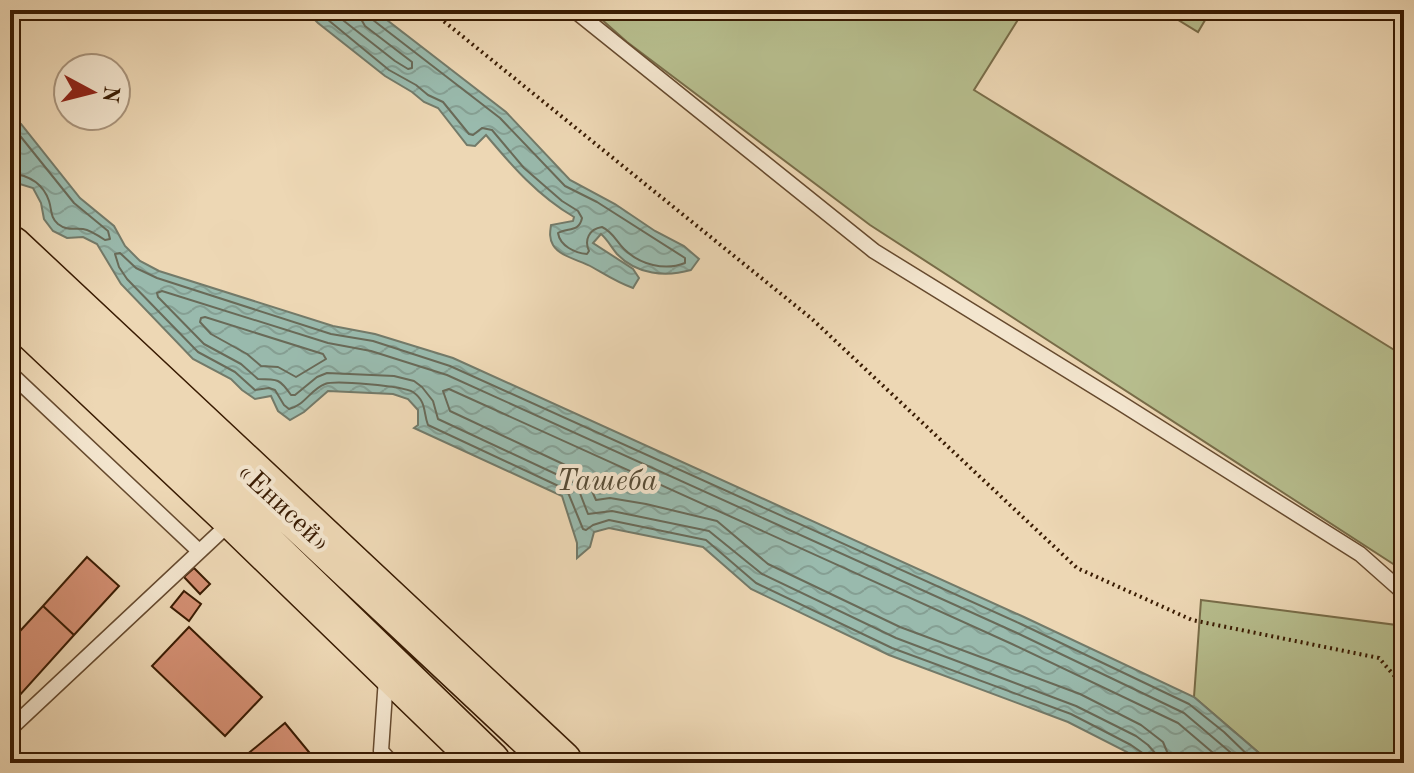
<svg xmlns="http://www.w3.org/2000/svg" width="1414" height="773" viewBox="0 0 1414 773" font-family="'Old Standard TT',serif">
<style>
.grass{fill:#b7be8e;stroke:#786c48;stroke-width:2}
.water{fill:url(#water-waves);stroke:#737a69;stroke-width:2}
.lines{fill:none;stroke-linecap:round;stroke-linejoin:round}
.shore{stroke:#696a58;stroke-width:2}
.building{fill:#d48f73;stroke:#391b02;stroke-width:2}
.service-casing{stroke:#664a2e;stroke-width:17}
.trunk-casing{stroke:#391b02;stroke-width:47}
.path{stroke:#391b02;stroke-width:4;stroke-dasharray:2 4;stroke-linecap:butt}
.service{stroke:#f3e5ce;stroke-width:14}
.trunk{stroke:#edd7b4;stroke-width:44}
.labels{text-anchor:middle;stroke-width:8;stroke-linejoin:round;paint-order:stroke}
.street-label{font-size:28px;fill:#391b02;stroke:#f3e5ce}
.water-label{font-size:30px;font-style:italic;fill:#564b35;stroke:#f3e5ce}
</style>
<defs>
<pattern id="water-waves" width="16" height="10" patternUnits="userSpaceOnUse" patternTransform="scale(2)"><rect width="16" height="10" fill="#99baad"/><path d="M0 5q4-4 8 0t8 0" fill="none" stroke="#859f93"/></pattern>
</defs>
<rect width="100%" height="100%" fill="#edd7b4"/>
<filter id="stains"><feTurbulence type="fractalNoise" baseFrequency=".0025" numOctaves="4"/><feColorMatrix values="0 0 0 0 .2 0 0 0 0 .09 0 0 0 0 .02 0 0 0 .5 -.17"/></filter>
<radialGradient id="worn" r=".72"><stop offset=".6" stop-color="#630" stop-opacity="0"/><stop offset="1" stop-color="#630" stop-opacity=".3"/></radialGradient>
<path class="grass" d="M591,10h433l-50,80 430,266v215l-534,-346 -243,-183z
M1162,10h49l-13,22z
M1201,600l203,26v137h-139l-6,-10 -65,-56z"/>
<path class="water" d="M305,10h69l132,102 64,68 45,24 40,27 29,15 15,13 -8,11c-25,7 -54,5 -74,-16 -6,-7 -9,-14 -16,-20l-8,9 40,26 6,9 -6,10c-15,-5 -27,-13 -41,-21 -12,-7 -32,-10 -39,-22 -4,-7 -3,-13 -2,-20l22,-4 1,-4c-36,-21 -62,-51 -88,-82l-11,11 -8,-1 -29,-37 -14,-6 -12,-10 -27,-16 -67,-53z
M10,122l11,2 59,74 34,28 11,20 15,15 19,10 174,55 42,8 78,24 571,259 170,80 65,56 6,10h-122l-16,-11 -59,-30 -179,-67 -138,-66 -48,-42 -94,-19 -15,4 -4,15 -13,11v-15l-15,-47 -148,-68 4,-3v-15l-10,-11 -15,-5 -65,-3 -24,21 -14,8 -12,-9 -7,-15 -16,3 -13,-9 -11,-11 -38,-20 -72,-75 -24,-40 -14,-7 -16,1 -14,-7 -9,-12 -3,-16 -8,-15 -23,-7z"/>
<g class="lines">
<path class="shore" d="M316,10l73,60 27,15 12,10 15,7 26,32 4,1 9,-7 10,2 32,38 38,33 16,10 4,7c-3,15 -15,9 -24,15 2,13 17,20 29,21l2,-3c-5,-11 0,-22 13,-24 11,5 14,14 22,22 16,16 41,22 61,14v-5l-88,-56 -32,-16 -65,-68 -127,-98 -3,-10
M330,10l65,51 13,8 4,-1v-6l-47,-36 -4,-7 -1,-9
M10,130l7,2 57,71 34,28 2,8 -5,1c-6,-4 -15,-10 -22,-11 -10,-1 -16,2 -25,-5 -8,-7 -6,-14 -9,-23 -6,-18 -21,-26 -39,-28
M205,317l118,37 3,5 -30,18 -18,-10 -17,-1 -14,-12 -36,-20 -11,-12 1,-4z
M1146,763l-2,-9 -13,-9 -60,-31 -179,-66 -136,-65 -50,-43 -97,-20 -16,5 -7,5 -3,-1 -16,-39 -139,-65c-5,-13 -1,-23 -15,-33 -10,-6 -78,-12 -88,-8 -14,5 -21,22 -36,25l-5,-4 -9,-15 -6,-2 -14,2 -20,-18 -37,-20 -71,-73 -8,-12 -4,-13 5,-1 16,15 21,10 174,56 42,7 77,25 571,258 168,80 35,28 32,31
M1157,763l-2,-10 -7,-8 -12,-9 -60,-30 -180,-68 -134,-64 -53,-43 -97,-20 -24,3 -10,-26 -5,-6 -135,-63 -5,-18 -11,-14 -8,-6 -20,-5 -67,-3 -10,4 -22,18h-4c-11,-16 -13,-16 -33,-16l-17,-15 -37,-20 -46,-47 -1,-4 5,-2 166,52 43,8 76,24 570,258 167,80 59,50
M1169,763l-1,-9 -5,-12 -22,-17 -61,-31 -180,-67 -132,-63 -51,-43 -71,-17 -36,-6 -14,2 -9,-20 -9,-9 -128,-60 -7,-20 6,-2 563,255 166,79 47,40"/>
</g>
<path class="building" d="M87,557l32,29 -45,49 -31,-29z
M194,568l16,16 -10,10 -16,-17z
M184,591l17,13 -12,17 -18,-14z
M43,606l31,29 -64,71v-64z
M189,627l73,70 -37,39 -73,-70z
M285,723l33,40h-69l-5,-6z"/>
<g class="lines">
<defs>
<path id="service" d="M574,10l300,241 245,151 241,152 44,39
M10,373l189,178
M386,678l-5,73 11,12
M10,729l222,-208"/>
<path id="trunk" d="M10,248l550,515
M10,306l225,212 253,245"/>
</defs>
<use href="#service" class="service-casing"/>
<use href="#trunk" class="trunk-casing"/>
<path class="path" d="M430,10l382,309 265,249 115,52 187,38 25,29"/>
<use href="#service" class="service"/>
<use href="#trunk" class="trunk"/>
</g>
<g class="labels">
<g class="street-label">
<text transform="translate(285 506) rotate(43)" y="10">«Енисей»</text>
</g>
<g class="water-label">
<text x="607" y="490">Ташеба</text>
</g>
</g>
<rect width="1414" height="773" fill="none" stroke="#edd7b4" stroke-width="40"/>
<rect x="12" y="12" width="1390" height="749" fill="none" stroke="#391b02" stroke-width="4"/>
<rect x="20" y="20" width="1374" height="733" fill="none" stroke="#391b02" stroke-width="2"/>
<g transform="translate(92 92) rotate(97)"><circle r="38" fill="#f3e5ce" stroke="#a9947c" stroke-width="2"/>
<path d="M0-6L14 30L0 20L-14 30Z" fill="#8f2418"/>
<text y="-12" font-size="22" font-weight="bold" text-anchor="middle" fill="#391b02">N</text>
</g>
<rect width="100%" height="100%" filter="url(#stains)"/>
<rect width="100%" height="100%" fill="url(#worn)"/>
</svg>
